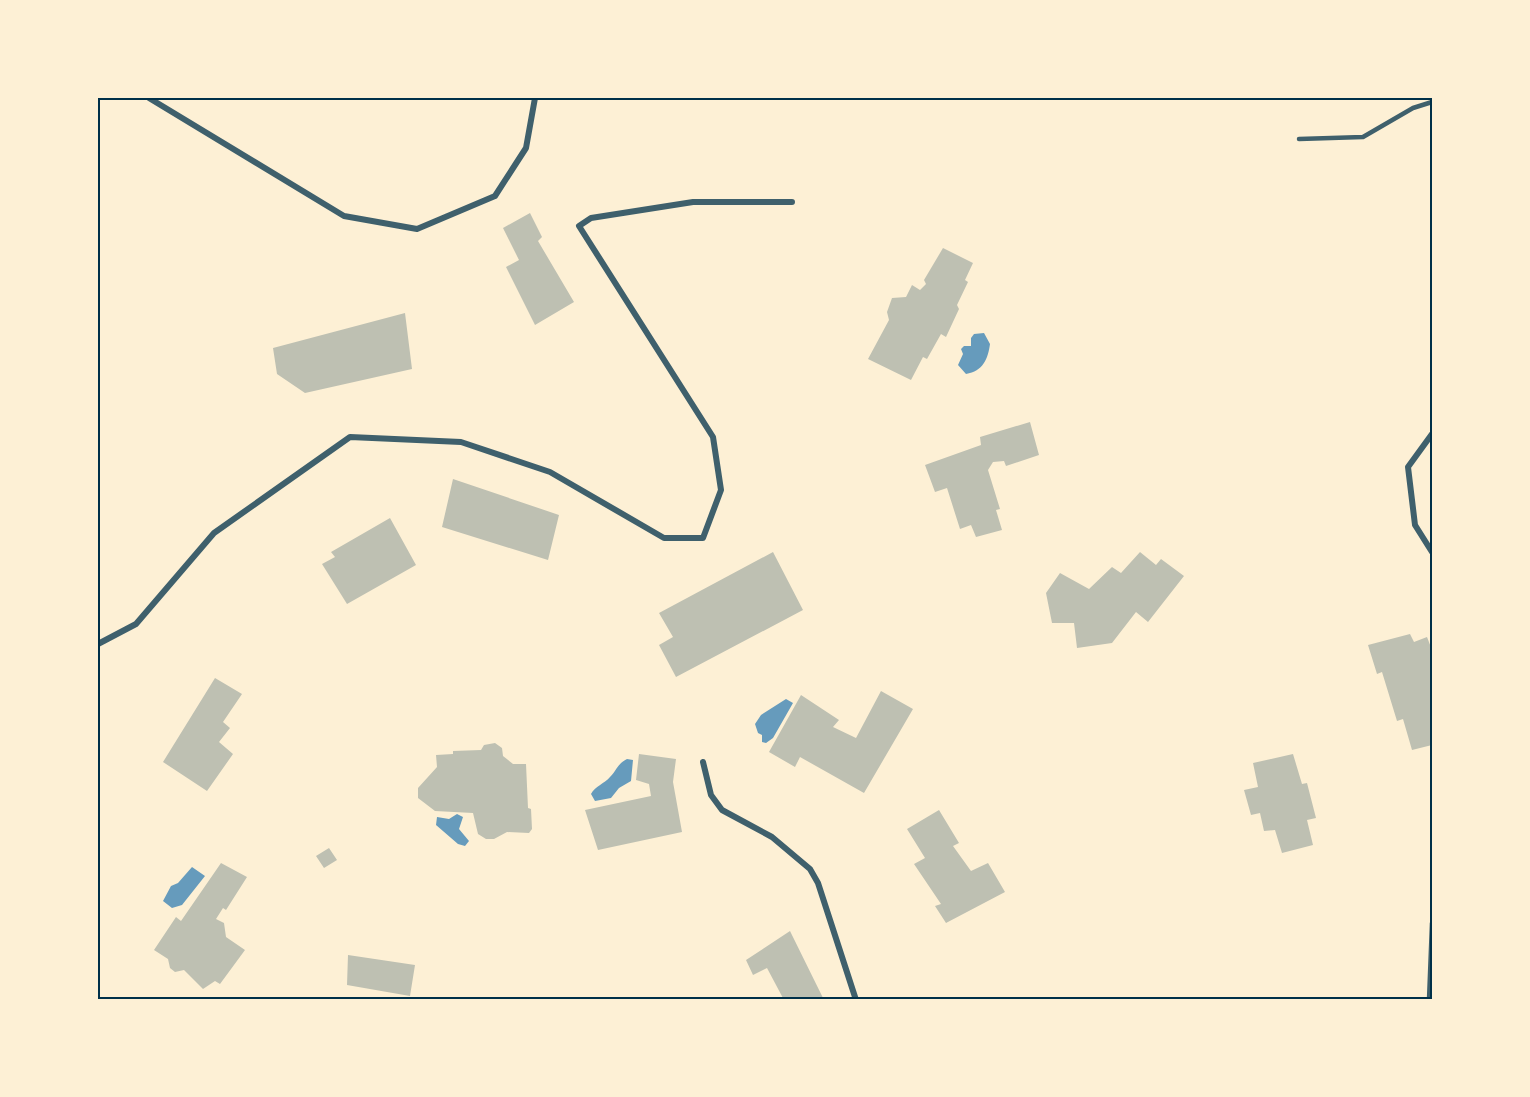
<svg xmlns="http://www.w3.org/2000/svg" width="1530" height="1097" viewBox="0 0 1530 1097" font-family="'Public Sans',sans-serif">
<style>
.water{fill:#669bbc}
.building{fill:#bec0b2}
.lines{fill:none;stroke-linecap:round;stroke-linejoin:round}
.service{stroke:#3f606c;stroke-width:4.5}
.minor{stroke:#3f606c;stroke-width:6}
.neatline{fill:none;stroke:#003049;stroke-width:2}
</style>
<rect width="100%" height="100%" fill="#fdf0d5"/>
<path class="water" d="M984,333l6,11c-2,15 -7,27 -24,30l-8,-9 5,-11 -2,-5 3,-3h7v-8l3,-4z
M786,699l7,4 -20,35 -7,5 -4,-1v-7l-4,-2 -3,-9 6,-9z
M627,759l6,1 -2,21 -12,7 -8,10 -16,3 -4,-7c4,-8 13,-10 19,-17 7,-7 7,-13 17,-18z
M457,814l6,3 -4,12 10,12 -4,5 -7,-2 -22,-19 1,-8 12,2z
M192,867l13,9 -23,29 -10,3 -9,-7 8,-15 7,-3z"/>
<path class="building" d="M530,213l12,24 -4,4 36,61 -39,23 -29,-58 13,-7 -16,-32z
M943,248l30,15 -8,17 3,2 -11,23 2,4 -13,28 -5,-3 -14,25 -4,-2 -12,23 -43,-21 21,-39 -2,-8 5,-14 14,-1 6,-12 8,5 6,-6 -2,-4z
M405,313l7,56 -107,24 -28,-19 -4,-26z
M1030,422l9,33 -33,11 -2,-5 -11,1 -5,8 12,39 -4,1 6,20 -26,7 -5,-12 -11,4 -13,-41 -12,4 -10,-27 56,-20 -1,-8z
M453,479l106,36 -11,45 -106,-33z
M390,518l26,47 -69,39 -25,-40 13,-7 -4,-5z
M773,552l30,58 -127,67 -17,-32 14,-8 -14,-24z
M1140,552l16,13 5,-6 23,17 -36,46 -12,-10 -24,31 -35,5 -3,-25h-22l-6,-30 14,-20 29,16 23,-22 9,6z
M1410,634l4,8 13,-5 5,13v95l-20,5 -9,-31 -6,2 -15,-49 -5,2 -9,-29z
M215,678l27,16 -19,28 7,6 -11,14 14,12 -26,37 -44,-29z
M881,691l32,18 -49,84 -64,-36 -5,10 -26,-15 32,-57 38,25 -6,7 23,11z
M495,743l7,5 1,8 10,8h13l2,44 3,1 1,20 -3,4 -22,-1 -13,7h-8l-8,-5 -5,-21 -38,-2 -17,-13v-10l19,-21 -1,-12 17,-1v-3l28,-1 3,-5z
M639,754l37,5 -3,23 9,50 -84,18 -13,-40 66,-14 -2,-12 -13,-4z
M1293,754l9,30 5,-1 9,35 -9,2 6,25 -31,8 -7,-23 -11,1 -4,-18 -9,2 -7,-25 14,-3 -5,-24z
M939,810l20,33 -6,3 18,25 17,-8 17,29 -59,31 -11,-17 6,-2 -27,-40 11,-6 -18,-29z
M329,848l8,12 -13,8 -8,-12z
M221,863l26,14 -21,33 -3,-2 -7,11 8,4 2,14 19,13 -25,34 -5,-3 -12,8 -19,-19 -9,2 -5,-4 -2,-9 -14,-9 22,-33 5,4z
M790,931l34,69h-40l-17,-32 -14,7 -7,-15z
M348,955l67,10 -5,31 -63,-11z"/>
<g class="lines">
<path class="service" d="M1299,139l64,-2 50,-29 19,-6
M1429,1000l3,-77"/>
<path class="minor" d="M149,98l195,118 73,13 78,-33 31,-48 9,-50
M1432,434l-24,33 7,58 17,27
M98,644l38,-20 78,-91 136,-96 111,5 89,30 114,66h39l18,-48 -8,-53 -134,-211 12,-8 102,-16h99
M703,762l8,33 11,15 50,27 38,32 8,14 38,117"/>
</g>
<rect width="1530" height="1097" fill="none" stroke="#fdf0d5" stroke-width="198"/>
<rect x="99" y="99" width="1332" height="899" class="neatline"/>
</svg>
